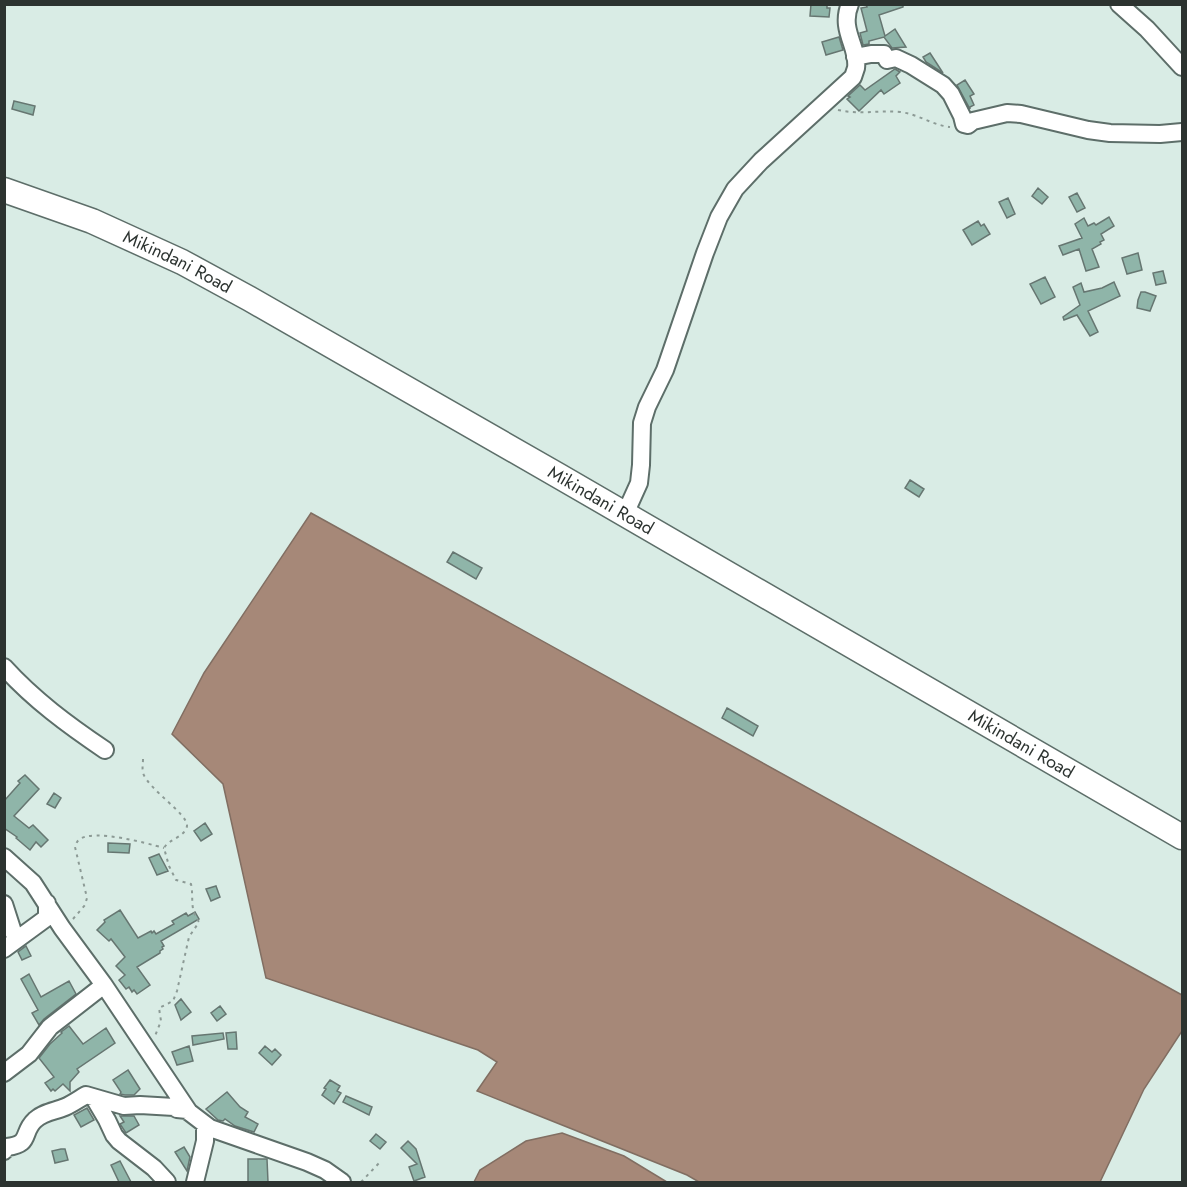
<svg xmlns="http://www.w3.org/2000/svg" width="1187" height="1187" viewBox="0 0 1187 1187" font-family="Jost,sans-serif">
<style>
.water{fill:#a68878;stroke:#816e62;stroke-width:1.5}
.building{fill:#8fb5a9;stroke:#667671;stroke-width:1.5}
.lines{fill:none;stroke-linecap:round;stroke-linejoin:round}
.minor-casing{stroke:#5d6e69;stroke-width:20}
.highway-casing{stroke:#5d6e69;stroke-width:27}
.path{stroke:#8c9a95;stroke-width:2;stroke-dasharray:3 4.5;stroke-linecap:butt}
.minor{stroke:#fff;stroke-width:16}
.highway{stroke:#fff;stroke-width:24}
.labels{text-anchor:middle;stroke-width:6;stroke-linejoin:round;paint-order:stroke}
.street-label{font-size:18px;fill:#2c3330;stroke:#e6f9f3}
</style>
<rect width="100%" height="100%" fill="#d9ece5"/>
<path class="water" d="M311,513l871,482v36l-38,58 -44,93h-401l-12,-7 -210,-84 20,-29 -19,-12 -212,-72 -43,-194 -51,-50 32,-61z
M562,1133l62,23 43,26h-193l6,-12 46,-29z"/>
<path class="building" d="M811,4h16v4h3l-1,9 -19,-1z
M866,4h37v3l-24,8 6,21 10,-7 11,18 -14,1 -8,-11 -15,4v3l-6,1 -3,-12 7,-2 -6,-23 6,-1z
M839,37l4,13 -17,5 -4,-13z
M930,53l13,20 -17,-11 -3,-5z
M895,69l5,3 -4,4 4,7 -16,11 -3,-4 -22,21 -12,-12 3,-2 -2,-1 12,-11 5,5z
M965,80l9,14 -4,2 4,9 -4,2v2l-13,-24z
M14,101l21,5 -2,9 -21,-6z
M1038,188l10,9 -6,7 -10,-8z
M1077,193l8,15 -8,4 -8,-15z
M1008,198l7,16 -8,4 -8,-16z
M1109,217l5,9 -13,8 3,6 -4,2 1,2 -9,5 7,18 -13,4 -7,-22 -16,6 -4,-9 23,-8 -7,-14 9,-6 4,8 6,-3 2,2z
M978,221l3,5 3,-2 6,10 -18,11 -9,-15z
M1138,253l4,17 -15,4 -5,-16z
M1163,271l3,12 -10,2 -3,-12z
M1045,277l10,20 -14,7 -11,-20z
M1114,282l6,14 -32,15 10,21 -8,4 -13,-21 -13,5 -1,-3 17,-12 -7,-18 8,-4 3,9 18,-4z
M1141,292h4l11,4 -6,15 -13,-3 1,-8z
M910,480l14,9 -5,8 -14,-9z
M453,552l29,16 -6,11 -29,-17z
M727,708l31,18 -5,10 -31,-18z
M25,775l14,14 -25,27 15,12 4,-3 15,15 -7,7 -5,-5 -6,8 -14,-12 1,-1 -13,-9v-27l16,-18 -2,-2z
M54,793l7,5 -6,10 -8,-4z
M205,823l7,11 -11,7 -7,-10z
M108,843l22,1 -1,9 -21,-1z
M159,854l9,17 -11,4 -8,-17z
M216,886l4,11 -9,4 -5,-12z
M120,910l18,28 13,-7 1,2 2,-2 2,3 18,-10 -2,-3 14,-8 2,3 7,-4 4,7 -38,22 3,5 -2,1 1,2 -3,2v2l-23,14 13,18 -13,9 -3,-4 -2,2 -3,-5 -3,2 -7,-9 6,-5 -9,-9 9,-9 -14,-18 -2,2 -12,-11 8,-8 -1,-2z
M26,946l5,10 -9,4 -4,-8z
M29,974l12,23 28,-16 7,13 -32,25 -5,6 -7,-12 6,-3 -17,-31z
M181,999l10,13 -10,8 -6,-15z
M220,1006l6,8 -9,7 -6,-8z
M69,1026l14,18 23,-16 9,15 -38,26 2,3 -9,10v9l-7,-7 -8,7 -2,-2 -2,2 -6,-8 9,-6 -15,-19 11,-14 12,-11 -1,-1z
M236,1032l1,17h-9l-2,-16z
M223,1033l1,6 -31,6 -1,-9z
M189,1046l4,15 -16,4 -5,-13z
M265,1046l7,6 3,-3 6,6 -9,10 -13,-12z
M128,1070l12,19 -6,6h-9l-5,-1 1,-2 -8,-12z
M330,1080l10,6 -3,5 4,2 -7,11 -12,-9 4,-6 -2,-1z
M227,1092l13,15 8,5 -3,5 13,7 -4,8 -19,-6 -10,-7 -2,2 -5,-1 -12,-11z
M346,1096l26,11 -3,8 -26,-13z
M87,1108l7,12 -13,7 -7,-12z
M120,1116h14l5,9 -13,8 -6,-9 4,-2z
M376,1134l10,8 -6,7 -10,-8z
M408,1141l8,8 9,28 -11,4 -5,-14 8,-3 -16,-16z
M184,1147l6,10 -3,14 -12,-19z
M61,1149h4l3,11 -13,3 -3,-12z
M248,1159h19l1,23h-20z
M120,1161l11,21h-12l-8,-17z"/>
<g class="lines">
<defs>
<path id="minor" d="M1119,4l28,25 35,38
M855,57l16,-3h13l3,6 9,-2 15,7 32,20 8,9 11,22 2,8 4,1 5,-4 34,-8 14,1 67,16 22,3 50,1 22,-2
M625,514l14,-31 2,-18 1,-42 5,-16 18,-37 40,-117 14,-36 16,-28 26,-28 92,-84c1,-3 2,-6 3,-9 3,-21 -17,-38 -6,-64
M4,667c30,33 64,58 101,83
M4,857l29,26 29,45 42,57 85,127 21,16 97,34 18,8 17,12
M4,904l9,28
M4,949l41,-30 2,-3v-13
M4,1073l25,-19 21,-27 54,-42
M94,1098l13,22 7,15 5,6 35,27 13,14
M4,1151l3,-4c25,-3 14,-14 28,-27 8,-8 21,-9 30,-13 7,-3 14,-8 21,-12l38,11 16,-1 34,2 3,2 10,1
M195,1182l10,-41v-16"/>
<g id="highway">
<path id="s1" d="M4,190l88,31 90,41 68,37 309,177 623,361"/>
</g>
</defs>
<use href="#minor" class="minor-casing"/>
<use href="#highway" class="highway-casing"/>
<path class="path" d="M838,110c23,5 40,0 62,2 18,2 32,13 50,15
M143,759c0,5 -1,9 0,14 6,17 45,41 44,53 -2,11 -18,13 -23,22l5,18 7,14 15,4c3,15 -2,24 8,38l-10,15 -12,54 -4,10 -14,7 2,13 -6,15
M73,919l12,-14 2,-7 -12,-51c2,-4 1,-5 5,-8 15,-10 66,4 84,9
M361,1182l20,-21"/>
<use href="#minor" class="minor"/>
<use href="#highway" class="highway"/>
</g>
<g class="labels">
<g class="street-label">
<text dy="6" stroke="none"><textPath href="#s1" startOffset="188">Mikindani Road</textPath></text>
<text dy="6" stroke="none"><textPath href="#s1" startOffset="674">Mikindani Road</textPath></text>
<text dy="6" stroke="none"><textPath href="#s1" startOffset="1160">Mikindani Road</textPath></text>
</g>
</g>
<rect width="1187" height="1187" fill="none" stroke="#2c3330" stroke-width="12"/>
</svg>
